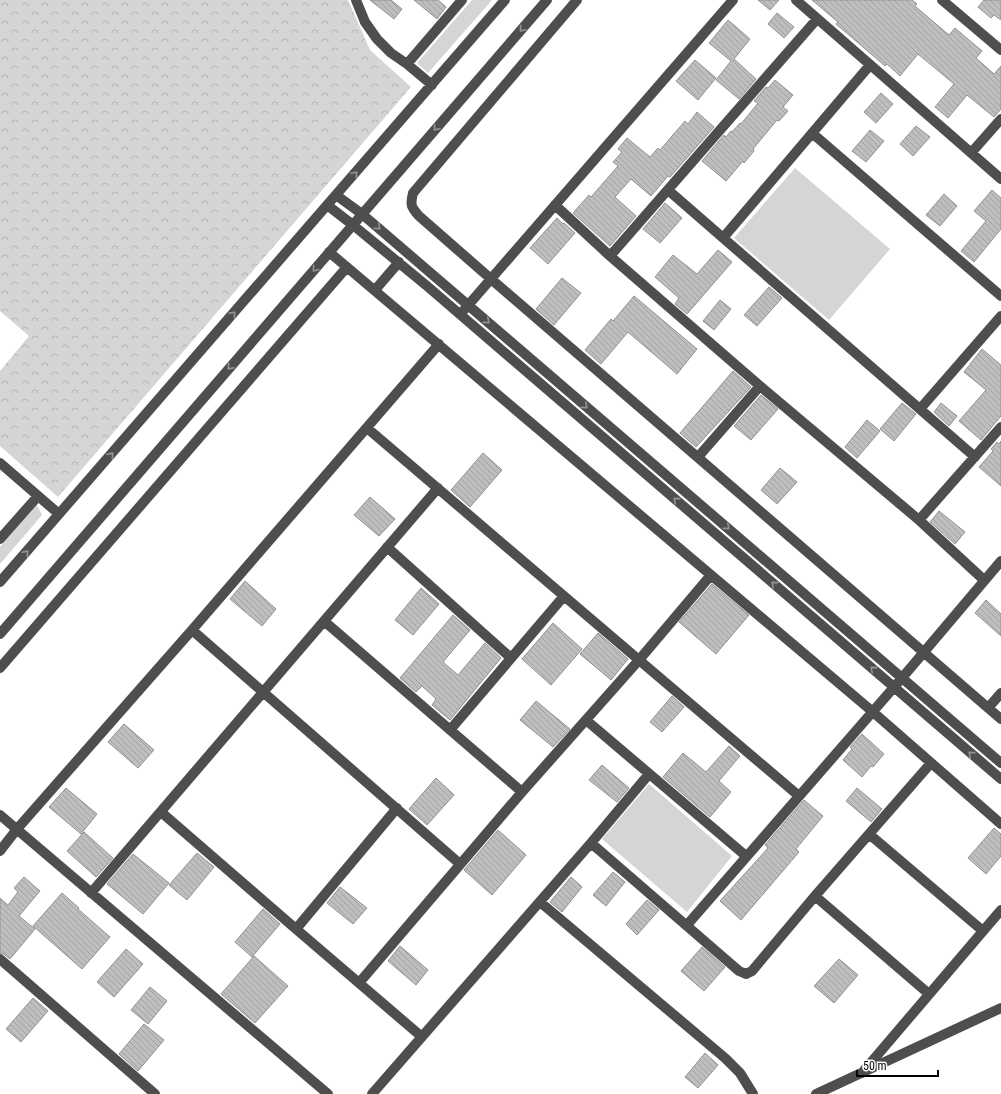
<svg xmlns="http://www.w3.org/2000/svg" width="1001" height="1094" viewBox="0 0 1001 1094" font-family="'Roboto Condensed',sans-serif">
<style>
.green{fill:#d5d5d5}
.forest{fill:url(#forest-crowns)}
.building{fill:url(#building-back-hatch);stroke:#929292}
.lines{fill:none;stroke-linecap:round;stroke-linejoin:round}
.minor{stroke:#4e4e4e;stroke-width:10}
.oneway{stroke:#959595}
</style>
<defs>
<pattern id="forest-crowns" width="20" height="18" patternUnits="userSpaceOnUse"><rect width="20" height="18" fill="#d5d5d5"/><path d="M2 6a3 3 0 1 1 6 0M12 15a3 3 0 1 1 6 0" fill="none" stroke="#b5b5b5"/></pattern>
<pattern id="building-back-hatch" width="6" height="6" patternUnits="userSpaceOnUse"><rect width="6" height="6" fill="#bebebe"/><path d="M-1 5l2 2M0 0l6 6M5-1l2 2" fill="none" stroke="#a2a2a2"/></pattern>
</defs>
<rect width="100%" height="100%" fill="#fff"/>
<path class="green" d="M472,0h20l-64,73 -11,-10z
M795,168l95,81 -61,71 -95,-82z
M37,505l5,10 -42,49v-17z
M649,784l83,72 -45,56 -85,-73z"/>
<path class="forest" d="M0,0h348l22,50 41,37 -353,410 -58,-51v-75l29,-35 -29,-25z"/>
<path class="building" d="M370,0h21l11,9 -8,10z
M414,0h24l8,7 -9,12z
M758,0h21l-9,10z
M812,0h100l5,4 -2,2 34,29 6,-7 27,23 -6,7 18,16 7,-8v43l-7,8 -27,-22 -19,23 -13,-11 19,-23 -36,-30 -18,22 -13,-12 -2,2 -36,-31 -13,-11 2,-2z
M984,0h17v20l-7,-5 -3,3 -13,-11z
M777,13l17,14 -10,11 -16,-14z
M728,20l22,19 -16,20 22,20 -17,20 -23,-19 15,-19 -22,-18z
M695,60l21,18 -18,22 -22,-19z
M775,80l18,15 -10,12 5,4 -9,10 -2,-1 -24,29 1,2 -10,12 -1,-2 -17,20 -24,-20 22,-26 2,2 5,-6 1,1 8,-9 1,1 17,-21 -4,-2 12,-14 2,1z
M881,93l12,11 -17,19 -12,-11z
M697,112l17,15 -44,50 -2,-1 -17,20 -20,-17 -16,18 21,19 -26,30 -37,-33 16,-18 2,2 27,-31 -5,-4 9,-10 -4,-3 9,-11 23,19 8,-9 2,2 25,-29 3,3z
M916,126l14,11 -17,19 -13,-12z
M870,130l14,11 -18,21 -14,-11z
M992,190l9,8v31l-27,33 -13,-11 25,-30 -12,-10z
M944,194l13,12 -17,20 -14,-11z
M665,203l17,15 -22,25 -17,-14z
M557,218l6,6 1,-1 11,10 -27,31 -18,-16z
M718,250l14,12 -45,52 -12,-10 4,-6 -24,-21 18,-22 24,19z
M562,278l19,15 -27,32 -18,-16z
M769,287l13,11 -25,28 -13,-11z
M634,296l63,53 -20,25 -49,-42 -27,32 -16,-14 26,-31 2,2z
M720,300l11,9 -17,21 -11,-9z
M982,349l19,16v51l-20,24 -22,-19 27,-31 -22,-18z
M733,371l18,16 -55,60 -16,-14z
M761,395l17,14 -27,31 -17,-14z
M902,403l14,11 -22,27 -14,-12z
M941,403l16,13 -8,10 -15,-14z
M867,420l13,11 -23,27 -12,-11z
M1001,441v45l-22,-19 14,-16 -2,-2 6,-7 2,2z
M483,453l19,17 -32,37 -19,-17z
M780,468l17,14 -20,22 -16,-14z
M370,497l25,22 -16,17 -25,-21z
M939,511l26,21 -10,12 -25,-22z
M245,581l31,28 -14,17 -32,-27z
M712,584l37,31 -33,39 -37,-32z
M421,588l18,16 -26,31 -18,-15z
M986,600l15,14v22l-26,-23z
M453,615l17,15 -27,32 15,13 27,-32 16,15 -51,62 -18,-15 4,-6 -14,-13 -6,6 -16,-14z
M553,623l29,26 -31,36 -29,-26z
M598,633l30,26 -17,21 -31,-26z
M672,696l12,11 -22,25 -12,-10z
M536,701l34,28 -17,18 -33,-27z
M124,724l30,26 -16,18 -30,-26z
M862,734l22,20 -11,13 -2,-1 -9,11 -19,-17 9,-11 -2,-2z
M729,746l11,10 -21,25 12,11 -21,25 -47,-40 20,-24 23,19z
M602,765l27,23 -12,14 -28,-22z
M436,778l18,17 -27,30 -18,-16z
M66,788l31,26 -16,20 -32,-27z
M857,788l25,21 -11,13 -25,-21z
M804,800l19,16 -27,33 3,3 -58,68 -21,-19 48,-53 -3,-3z
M994,828l7,6v22l-15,18 -18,-16z
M498,830l28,25 -34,40 -28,-25z
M84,832l29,26 -17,19 -29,-26z
M197,853l17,14 -27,33 -18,-15z
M133,854l36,29 -26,31 -36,-30z
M613,872l12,10 -19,24 -13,-11z
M24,877l16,14 -21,25 16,13 -25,30 -6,-5 -4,-1v-55l8,7 10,-13 -4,-4z
M571,877l11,10 -20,25 -12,-10z
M340,887l27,21 -14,16 -26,-21z
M62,893l17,15 -1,1 32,28 -28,32 -49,-43z
M647,900l12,10 -22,25 -11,-11z
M263,909l17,15 -28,33 -17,-15z
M400,946l28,24 -12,15 -28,-24z
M702,947l23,20 -21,24 -23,-20z
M126,949l17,15 -29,33 -17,-15z
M254,956l34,30 -33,37 -34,-29z
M839,959l19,16 -24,28 -20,-17z
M150,987l17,14 -19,23 -17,-14z
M33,998l15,13 -27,31 -15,-13z
M144,1024l20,16 -26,31 -19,-17z
M705,1053l13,12 -20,23 -13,-11z"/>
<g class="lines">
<path class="minor" d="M356,0l9,22 12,17 14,14 16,11 25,21
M577,0l-164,193c-3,12 -2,14 6,23l72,63 510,440
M796,0l205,179
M942,0l59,50
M407,64l55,-64
M812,133l189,163
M971,153l30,-34
M668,190l307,267
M336,195l26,19 639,549
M327,205l26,20 74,61 574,493
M555,205l55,51 150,130 159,134 65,60
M723,238l147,-173
M329,252l544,460 128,112
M610,256l207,-237
M375,290l24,-28
M464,310l269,-310
M920,409l81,-93
M367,428l272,232 160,136
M698,457l62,-71
M0,463l59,51
M919,520l82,-93
M0,539l38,-43
M387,547l124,111
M0,582l505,-582
M324,621l198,171
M192,630l268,234
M0,634l547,-634
M0,668l347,-401
M988,708l13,-15
M586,720l160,136
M450,730l114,-134
M161,812l135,117 126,108
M0,815l328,279
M869,834l114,97
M591,843l148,128 7,3 6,-3 63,-75 116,-133
M0,851l17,-22 175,-199 247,-286
M91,893l347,-405
M815,896l114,98
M540,902l185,156 15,15 13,21
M687,925l215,-247 99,-117
M296,929l101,-121
M0,959l155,135
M359,983l163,-191 117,-132 72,-85
M862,1073l139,-163
M372,1094l219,-251 58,-69
M816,1094l185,-86"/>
</g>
<defs><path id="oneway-chevron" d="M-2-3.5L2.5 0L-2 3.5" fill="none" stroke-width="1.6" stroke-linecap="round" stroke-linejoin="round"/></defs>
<g class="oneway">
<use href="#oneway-chevron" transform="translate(522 29) rotate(131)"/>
<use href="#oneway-chevron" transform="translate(436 128) rotate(131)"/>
<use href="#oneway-chevron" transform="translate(355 174) rotate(-49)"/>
<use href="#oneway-chevron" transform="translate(378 227) rotate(41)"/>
<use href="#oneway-chevron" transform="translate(315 269) rotate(131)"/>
<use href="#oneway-chevron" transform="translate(233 314) rotate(-49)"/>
<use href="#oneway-chevron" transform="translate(487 321) rotate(41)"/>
<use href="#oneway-chevron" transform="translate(230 367) rotate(131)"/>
<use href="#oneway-chevron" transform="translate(585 406) rotate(41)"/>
<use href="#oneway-chevron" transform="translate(111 455) rotate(-49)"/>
<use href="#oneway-chevron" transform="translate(676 500) rotate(-139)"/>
<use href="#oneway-chevron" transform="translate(727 527) rotate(41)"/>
<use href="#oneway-chevron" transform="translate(26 553) rotate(-49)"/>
<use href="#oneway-chevron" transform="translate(774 584) rotate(-139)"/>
<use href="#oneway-chevron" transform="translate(873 669) rotate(-139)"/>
<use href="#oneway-chevron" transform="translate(971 754) rotate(-139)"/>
</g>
<path d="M857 1070v6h81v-6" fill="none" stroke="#000000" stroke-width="2"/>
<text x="863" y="1070" font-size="12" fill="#000000" stroke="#ffffff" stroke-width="3" paint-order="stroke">50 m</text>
</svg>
